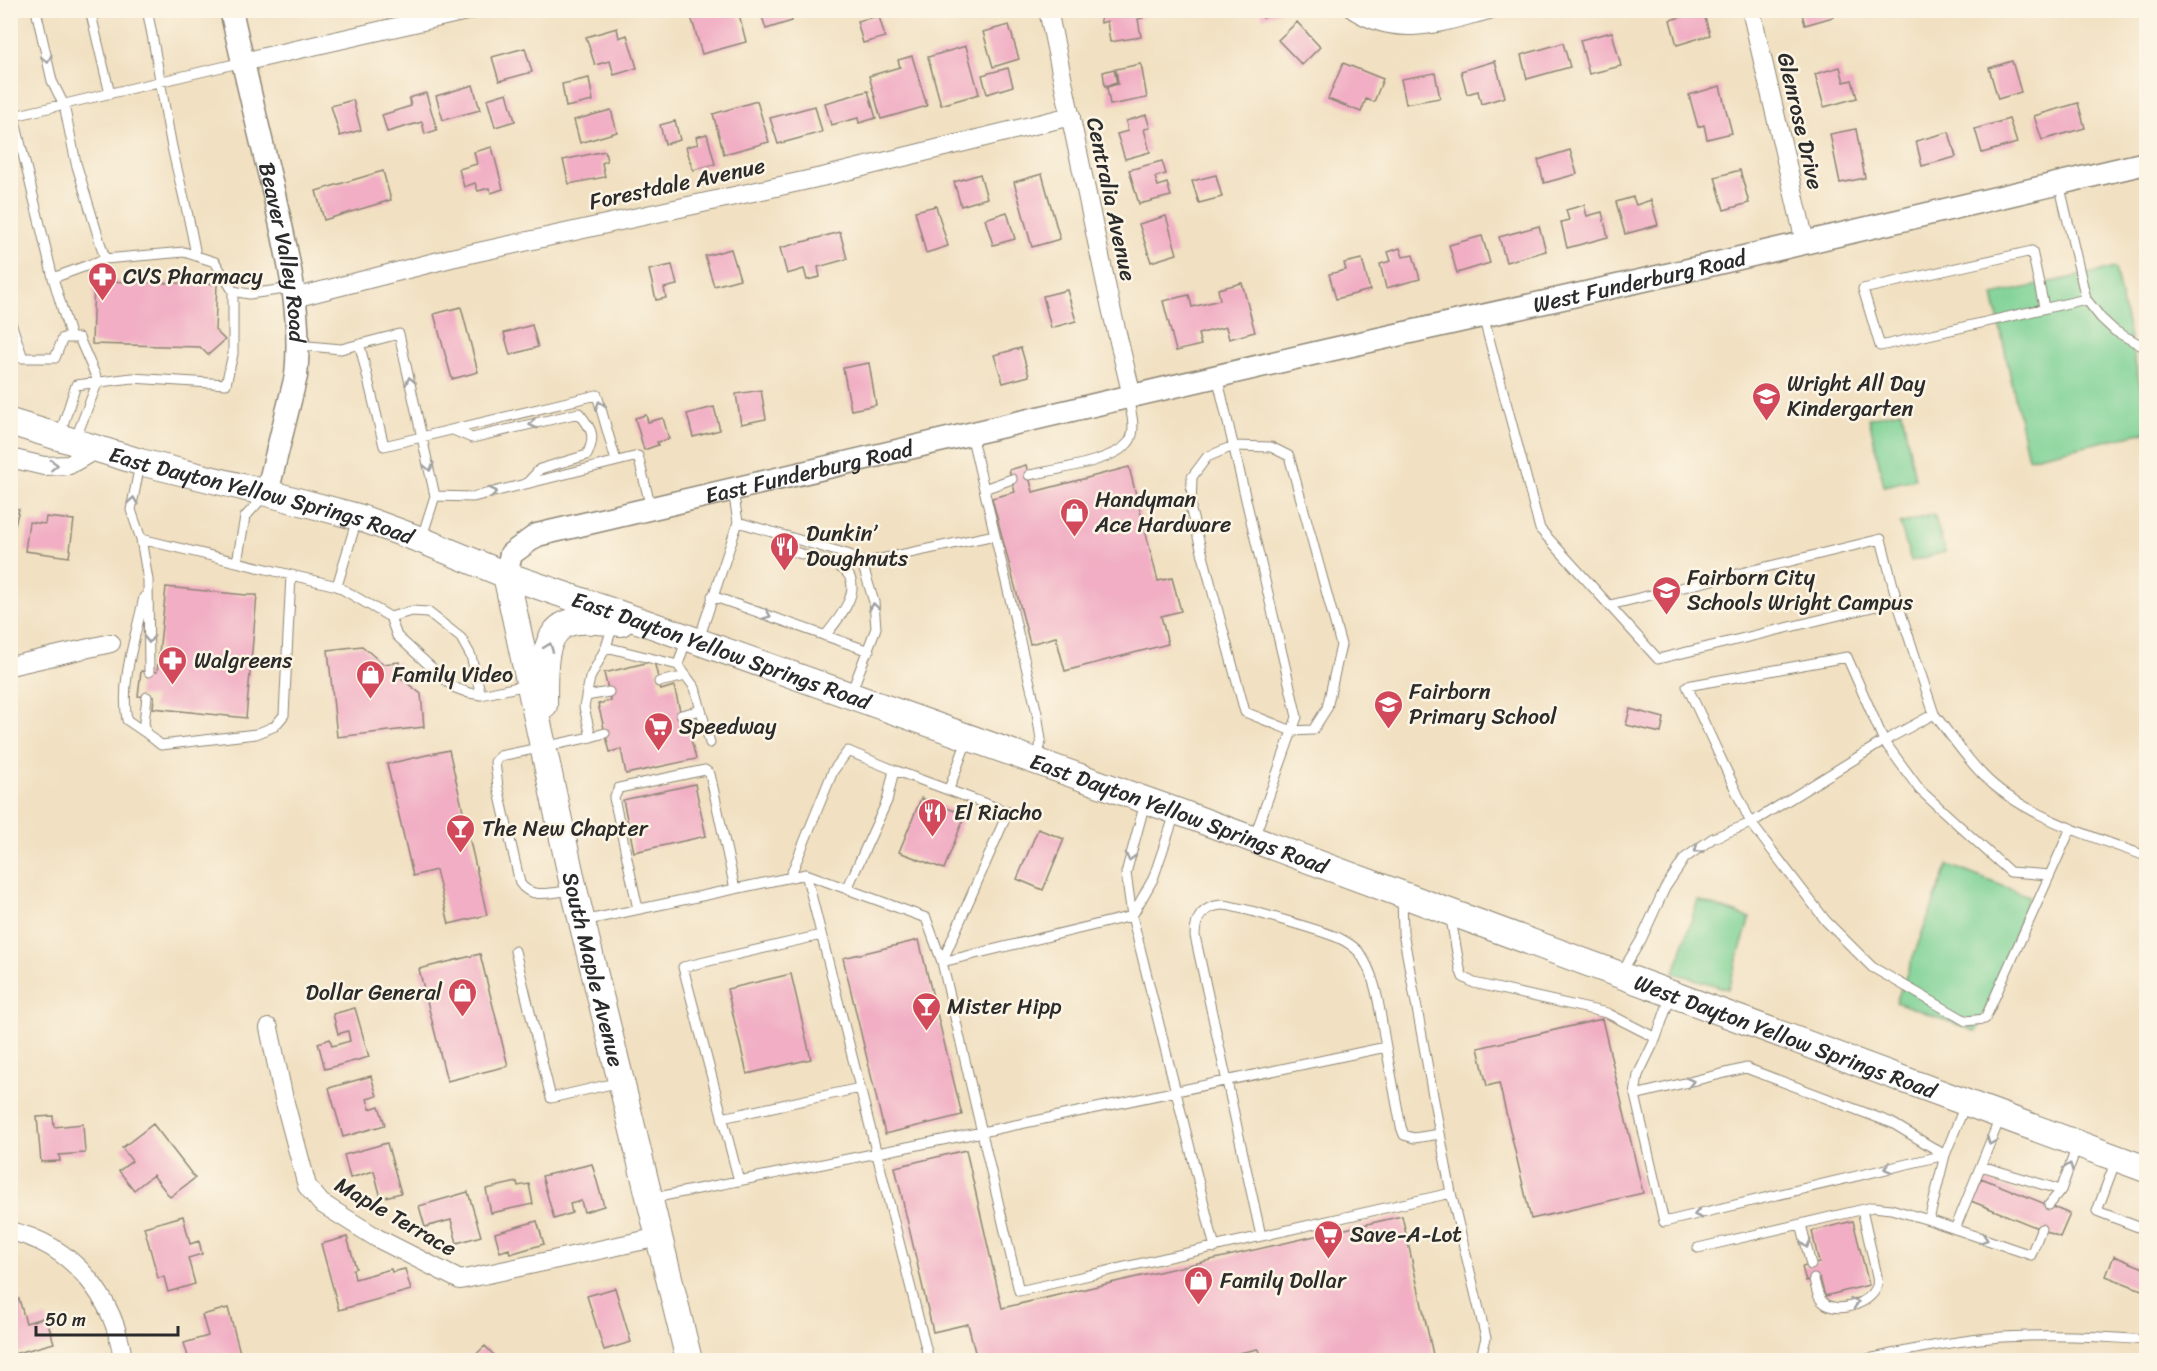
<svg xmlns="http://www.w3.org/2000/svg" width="2157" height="1371" viewBox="0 0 2157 1371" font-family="Sriracha,sans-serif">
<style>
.green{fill:#7cd194;stroke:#547e60;stroke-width:1.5}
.building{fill:#f1aec4}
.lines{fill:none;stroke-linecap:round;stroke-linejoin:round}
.service-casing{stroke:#8e8676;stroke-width:11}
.minor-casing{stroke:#8e8676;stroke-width:20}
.tertiary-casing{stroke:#8e8676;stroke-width:25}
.secondary-casing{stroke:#8e8676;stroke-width:28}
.service{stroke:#fff;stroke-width:9}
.minor{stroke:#fff;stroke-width:18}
.tertiary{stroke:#fff;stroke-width:22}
.secondary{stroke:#fff;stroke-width:26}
.oneway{stroke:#a0a0a0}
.labels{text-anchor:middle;stroke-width:5;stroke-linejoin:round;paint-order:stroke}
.street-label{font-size:22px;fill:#2b2b2b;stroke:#fcf5e5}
.poi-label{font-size:22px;fill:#2b2b2b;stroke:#fcf5e5;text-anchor:start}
</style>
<rect width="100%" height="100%" fill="#fcf5e5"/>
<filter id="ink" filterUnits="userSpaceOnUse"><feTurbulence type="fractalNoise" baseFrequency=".0167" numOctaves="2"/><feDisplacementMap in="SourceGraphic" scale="12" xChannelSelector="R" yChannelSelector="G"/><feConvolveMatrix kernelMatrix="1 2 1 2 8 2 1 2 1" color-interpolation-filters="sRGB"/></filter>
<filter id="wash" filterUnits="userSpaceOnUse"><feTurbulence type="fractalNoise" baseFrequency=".008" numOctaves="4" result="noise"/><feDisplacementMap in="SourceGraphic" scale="24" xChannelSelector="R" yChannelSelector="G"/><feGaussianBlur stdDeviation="1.35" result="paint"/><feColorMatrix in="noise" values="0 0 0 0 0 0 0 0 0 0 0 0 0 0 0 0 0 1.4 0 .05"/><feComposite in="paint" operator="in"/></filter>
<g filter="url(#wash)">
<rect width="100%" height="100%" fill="#f1e0c1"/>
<path class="green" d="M2115,268l31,145v19l-118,26 -35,-163z
M1902,411l13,68 -31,7 -15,-68z
M1934,514l11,38 -34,9 -11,-37z
M1948,865l81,31 -52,136 -81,-30z
M1698,900l52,18 -22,71 -54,-16z"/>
<g id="blocks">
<path class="building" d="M700,10h38l8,32 -44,12 -12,-41z
M760,10h29l3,11 -26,8z
M1099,10h43l1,8 -5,1 3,18 -31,5 -3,-21 -6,2z
M1260,10h22v1l-19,7z
M1801,10h30l2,7 -28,8z
M1703,11l7,24 -33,10 -7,-25z
M879,16l6,21 -22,6 -6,-22z
M1297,22l23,25 -18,18 -24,-25z
M1009,25l10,34 -26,8 -10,-35z
M617,28l2,10 8,-3 10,33 -23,7 -4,-14 -15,4 -9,-28z
M1612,32l9,34 -32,8 -9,-34z
M1563,43l7,24 -43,12 -6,-24z
M966,46l13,48 -38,11 -13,-48z
M525,48l7,24 -33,9 -7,-24z
M912,56l15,50 -46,13 -12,-43 31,-9 -2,-7z
M1495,61l10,36 -24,7 -3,-13 -11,3 -6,-23z
M2012,61l9,31 -23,7 -9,-31z
M1343,63l40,16 -9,23 -8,-3 -5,13 -33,-13z
M1141,64l6,34 -37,7 -3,-18 11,-3 -2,-15z
M1840,67l4,15 8,-2 5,18 -33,9 -9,-33z
M1008,68l5,18 -26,8 -5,-19z
M1114,69l3,14 -12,3 -2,-14z
M1435,73l5,25 -34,6 -5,-25z
M589,78l4,23 -27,6 -4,-23z
M473,85l7,25 -37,10 -7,-24z
M1720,86l12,47 -25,6 -3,-14 -6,2 -9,-32z
M868,91l8,27 -17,5 -1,-5 -27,7 -6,-22z
M426,93l11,37 -12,4 -3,-12 -35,10 -5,-17 29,-9 -2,-8z
M507,93l8,28 -20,6 -8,-28z
M353,100l8,30 -21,6 -9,-30z
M757,101l12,41 -45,12 -11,-40z
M2078,103l7,25 -43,12 -8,-24z
M815,106l7,26 -44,12 -8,-26z
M611,110l6,22 -37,11 -6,-23z
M1146,115l4,13 -6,1 6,23 -25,7 -8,-25 11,-3 -2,-10z
M2009,119l8,24 -35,10 -7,-24z
M675,121l5,19 -15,4 -5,-19z
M1856,129l9,49 -25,5 -10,-49z
M1949,132l7,25 -34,9 -6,-25z
M707,134l8,30 -22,6 -7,-23 12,-3 -2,-7z
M492,147l11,42 -12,4 -2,-5 -11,3 -3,-8 -11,4 -5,-18 18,-5 -3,-12z
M1570,150l7,24 -33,9 -6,-23z
M605,151l2,10 -5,2 3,14 -36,7 -6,-24z
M1162,161l4,13 -11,3 3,9 9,-3 4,13 -32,8 -10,-34z
M1740,170l9,33 -25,7 -9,-33z
M383,171l8,29 -67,20 -8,-29z
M980,174l7,24 -26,8 -7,-24z
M1042,174l18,65 -28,8 -18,-65z
M1216,175l6,22 -23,6 -7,-22z
M1633,197l3,8 15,-5 7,25 -33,9 -9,-32z
M1584,205l3,11 15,-4 6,25 -41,11 -6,-26 8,-2 -3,-10z
M936,206l12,40 -22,7 -11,-42z
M1007,212l8,27 -22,6 -8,-26z
M1166,216l11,38 -26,8 -12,-38z
M1539,226l7,25 -40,11 -7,-25z
M840,232l7,27 -29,8 2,10 -13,3 -3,-11 -17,5 -7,-26z
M1482,236l8,27 -33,10 -8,-28z
M1400,248l3,9 10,-2 7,24 -34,9 -6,-24 11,-3 -3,-9z
M731,249l9,30 -26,7 -9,-30z
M1362,259l8,31 -34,9 -7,-25 17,-4 -2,-7z
M672,265l5,20 -13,3 2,10 -10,2 -7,-30z
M94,281l123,3 -2,46 10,10 -17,15 -8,-8 -108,-3z
M1242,283l13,49 -26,7 -3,-12 -28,7 3,11 -25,6 -13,-50 26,-6 3,12 28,-7 -2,-11z
M1067,290l9,31 -25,7 -8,-32z
M461,307l17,65 -26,7 -18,-65z
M532,325l6,22 -28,8 -6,-22z
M1021,348l8,28 -26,7 -9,-28z
M869,363l7,42 -25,5 -8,-42z
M761,390l5,29 -25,5 -5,-30z
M714,407l6,23 -27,7 -6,-23z
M646,415l2,7 15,-4 6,21 -12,3 1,3 -14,5 -9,-32z
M1026,465l7,27 96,-25 29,114 14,-3 9,33 -20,5 7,28 -103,27 -9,-34 -26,7 -38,-146 23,-6 -6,-22z
M10,507l9,2 -8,32h-1z
M46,517l28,3 -5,37 -44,-6 4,-29 16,2z
M166,587l80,8h11l-11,123 -93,-10 1,-11 -16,-1 3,-25 16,1z
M362,646l21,18 16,-2 3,17 19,15 3,33 -87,10 -9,-87z
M654,661l7,29 13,-4 11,46 4,-1 7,28 -70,15 -5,-25 -11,3 -12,-48 13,-3 -7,-28z
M1630,709l34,9 -3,15 -35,-8z
M449,750l38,165 -38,9 -13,-54 -23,6 -26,-112z
M695,784l11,52 -72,16 -11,-52z
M921,798l44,17 -21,54 -45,-17z
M1038,829l26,10 -21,51 -26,-11z
M919,940l43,175 -77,19 -42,-176z
M480,954l28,112 -61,15 -28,-112z
M791,974l20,85 -64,15 -20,-85z
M355,1008l14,49 -44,12 -7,-26 12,-4 2,7 18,-5 -2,-10 -10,3 -5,-20z
M1602,1019l41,174 -112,26 -32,-136 -12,3 -9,-38z
M371,1076l6,20 -10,3 3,10 9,-3 6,19 -42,12 -14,-49z
M53,1116l1,11 29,-3 2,29 -26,2 1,6 -19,1 -4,-45z
M153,1124l42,54 -25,19 -17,-22 -19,15 -15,-19 13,-10 -10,-13z
M387,1143l14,50 -20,5 -7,-27 -24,7 -6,-23z
M966,1150l36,158 400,-92 32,143 -8,1h-165l-3,-11 -51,11h-230l-9,-36 -35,8 -38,-165z
M592,1164l12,42 -20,6 -3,-11 -11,3 2,9 -18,6 -12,-43z
M1981,1178l89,36 -10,23 -89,-36z
M517,1182l1,4 11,-2 4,20 -42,9 -5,-24z
M468,1192l13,44 -24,7 -6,-23 -26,7 -6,-21z
M183,1216l7,28 9,-3 3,13 -14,4 7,26 -27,8 -4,-15 -6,1 -14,-51z
M537,1221l7,23 -34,10 -1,-5 -9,3 -5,-19z
M1853,1221l16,64 -44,11 -5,-18 -14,3 -4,-14 17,-4 -7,-32z
M347,1237l9,31 -3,1 2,10 36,-10 1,3 13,-3 6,21 -72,20 -18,-66z
M2114,1256l32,13v14l-2,8 -38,-15z
M615,1288l16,54 -27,8 -17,-54z
M19,1299l7,24 20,-6 8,26 -44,12v-54z
M228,1308l14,52h-53l-5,-17 24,-7 -6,-21z
M485,1346l14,14h-29z"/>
</g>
</g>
<g filter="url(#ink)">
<use href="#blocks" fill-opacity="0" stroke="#8e8676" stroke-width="1.5"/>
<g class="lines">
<defs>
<path id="service" d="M36,10l16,71 12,24 12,58 29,96
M90,10l20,84
M147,10c10,46 16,92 25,137 8,37 18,72 24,109
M10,117l233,-55
M14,117l39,161
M2059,183l27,116 15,19 14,13 31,17
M233,291l16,3 44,-6
M2044,307l-12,-56 -169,38 17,57 206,-47
M1483,316l57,213 118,130 239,-58 37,113 -50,27 -133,82 75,98 46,46 94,54 19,-2 86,-191
M10,320l13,38
M298,345l43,4 58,-15 36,162 -14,44
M360,346l24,100 213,-51 19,66
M10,355l13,3h32l8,-20h16l19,43 -23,59
M1217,376l80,341 -43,121
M453,430l19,8 107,-25c13,16 17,23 8,42l-47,14 -13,14
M60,434l16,-49 56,-7 94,6 7,-30v-63l-18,-29 -31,-10 -79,7 -52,19 18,60
M971,434l66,279 4,27 -3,19
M1233,446l38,1 18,9 52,189 -14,63 -14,22 -21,1 -47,-19 -54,-201 1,-34 15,-20z
M140,464l-9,46 10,29 7,41 1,92
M1029,475c23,-5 93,-14 102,-37 5,-12 -1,-29 -3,-41
M984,489l28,-10
M435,496l38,1 165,-41 13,52
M738,522l112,33 12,8 12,39 2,26 -25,65
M141,539l196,47 53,31 7,19 56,51 16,6 12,2 46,-10
M795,552c15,5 36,8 49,18 22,18 -7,51 -19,66
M237,562l8,-45 20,-22
M862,563l133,-28
M337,586l20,-67
M712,596l157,55
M144,597c-8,39 -24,83 -17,123l19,13
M1610,605l271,-66 16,62
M390,617l22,-6 16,1 33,26 10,18 10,39
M613,625l-7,22 72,18 8,-25
M699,639l39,-117 -5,-32
M678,665l17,23 15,55
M659,682l27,-6
M586,696l23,-4
M147,697l-3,25 2,11 15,12 95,-11 19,-8 9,-11 7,-140
M1934,714c16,20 31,43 49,61 38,40 112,63 163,81
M681,715l20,-5
M591,737l14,-4
M894,770l114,42 -66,150
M949,789l19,-51
M1145,803l-19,70 6,43 83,332
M806,874l123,486
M790,877l43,-106 15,-20 46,19 -7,31 -40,88
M572,890c-17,2 -42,10 -52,-7l-22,-96 -3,-25 5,-6 91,-19 -7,-30 6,-29 16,-31
M1402,896l1,37 48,260 35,145 -6,22
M638,909l-24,-111 5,-10 86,-18 5,4 25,115
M1450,914l10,55 3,8 11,6 133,30 49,25
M583,921l223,-47 120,44 16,44 77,329 432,-98
M515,951l36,147 69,-16
M942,962l190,-46 21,-37 22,-65
M1621,973l20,-33 24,-52 20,-30 28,-20 38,-15 -64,-137 160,-29 37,84 36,49 90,82 40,3
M1671,995l-15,43 -18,37 -3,20 29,127 281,-67
M1635,1095l111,-27 146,55 53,32
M722,1118l138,-30
M2116,1160l-19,51 49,19
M1981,1166l80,24
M739,1181l-56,-214 138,-32
M653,1198l329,-66 404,-85 15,80 3,8 10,3 26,-4
M2049,1205l12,-15 16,-44
M1929,1220l102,35 10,-26
M1801,1224l10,41
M1955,1229l45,-111
M1261,1236l-66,-300c0,-17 7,-29 26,-31 12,-1 104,27 118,33 6,3 14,8 19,13 20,25 22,65 28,96
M1698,1248l175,-41 18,2 38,11 16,-65 20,-50
M1814,1279c2,8 3,18 9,23 14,13 48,2 54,-16 1,-3 0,-7 0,-10l-15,-66
M1863,1360c42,-9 84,-18 127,-22 50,-4 107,-2 156,2"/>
<path id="minor" d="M1048,10l63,298 21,88
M1354,10c46,29 87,12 135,0
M1751,10l54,232
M243,62l228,-52
M294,298l157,-40 375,-82 245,-60
M10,458l34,8 25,-1 26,-15
M10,666l101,-23
M269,1028l15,71 23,87 14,17 56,35 83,42 199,-43
M10,1231c63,14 105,67 113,129"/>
<g id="tertiary">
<path id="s1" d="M231,10c13,57 26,114 40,171 14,64 32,128 25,195l-29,117"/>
<path id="s2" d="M506,575l5,-21 26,-19 792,-185 342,-76 475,-111"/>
</g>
<g id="secondary">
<path id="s3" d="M10,422l130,40 127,31 91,24 63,23 85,35 143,49 527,187 970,358"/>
<path id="s4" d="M506,575l67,310 116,475"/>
<path d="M544,705c1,-28 -6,-80 34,-84 14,-1 29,1 43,2"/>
</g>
</defs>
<use href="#service" class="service-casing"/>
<use href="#minor" class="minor-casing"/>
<use href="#tertiary" class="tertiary-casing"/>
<use href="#secondary" class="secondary-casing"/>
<use href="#service" class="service"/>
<use href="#minor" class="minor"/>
<use href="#tertiary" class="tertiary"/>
<use href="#secondary" class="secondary"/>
</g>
<defs><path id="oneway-chevron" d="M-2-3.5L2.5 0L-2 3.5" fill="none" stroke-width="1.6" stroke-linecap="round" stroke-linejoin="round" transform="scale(1.5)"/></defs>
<g class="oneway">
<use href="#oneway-chevron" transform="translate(47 59) rotate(77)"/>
<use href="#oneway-chevron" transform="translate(410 381) rotate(-103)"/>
<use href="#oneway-chevron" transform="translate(600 405) rotate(-107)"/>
<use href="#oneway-chevron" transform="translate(533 424) rotate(166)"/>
<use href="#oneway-chevron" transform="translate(54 465) rotate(-2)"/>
<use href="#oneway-chevron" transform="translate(429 467) rotate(79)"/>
<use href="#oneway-chevron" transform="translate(493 492) rotate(-14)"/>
<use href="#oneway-chevron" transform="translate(133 501) rotate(-81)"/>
<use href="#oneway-chevron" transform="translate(874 607) rotate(-98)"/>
<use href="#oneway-chevron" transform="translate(767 615) rotate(20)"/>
<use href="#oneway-chevron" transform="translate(149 639) rotate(89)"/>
<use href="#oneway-chevron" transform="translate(549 647) rotate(-69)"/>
<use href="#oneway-chevron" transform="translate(1698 849) rotate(144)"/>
<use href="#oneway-chevron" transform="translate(1130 857) rotate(105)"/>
<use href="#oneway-chevron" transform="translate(1690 1082) rotate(-14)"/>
<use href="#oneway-chevron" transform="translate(1991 1141) rotate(112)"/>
<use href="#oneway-chevron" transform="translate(2069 1167) rotate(-69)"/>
<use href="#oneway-chevron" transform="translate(1888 1168) rotate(167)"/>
<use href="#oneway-chevron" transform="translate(1698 1214) rotate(167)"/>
<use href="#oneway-chevron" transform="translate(1984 1239) rotate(19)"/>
<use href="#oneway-chevron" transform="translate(1806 1244) rotate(77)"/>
<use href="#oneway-chevron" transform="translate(1855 1303) rotate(-19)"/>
</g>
</g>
<defs>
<symbol id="pharmacy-pin" viewBox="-11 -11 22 30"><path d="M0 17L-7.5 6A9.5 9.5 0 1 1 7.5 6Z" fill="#d1495b" stroke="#fcf5e5"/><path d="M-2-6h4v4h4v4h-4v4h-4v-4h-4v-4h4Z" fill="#fff"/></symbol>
<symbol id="school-pin" viewBox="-11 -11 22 30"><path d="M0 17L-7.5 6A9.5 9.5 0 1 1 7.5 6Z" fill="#d1495b" stroke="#fcf5e5"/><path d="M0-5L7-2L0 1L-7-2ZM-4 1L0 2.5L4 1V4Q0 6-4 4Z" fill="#fff"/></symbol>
<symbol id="shop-pin" viewBox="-11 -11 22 30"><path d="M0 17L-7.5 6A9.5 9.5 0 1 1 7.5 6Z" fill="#d1495b" stroke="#fcf5e5"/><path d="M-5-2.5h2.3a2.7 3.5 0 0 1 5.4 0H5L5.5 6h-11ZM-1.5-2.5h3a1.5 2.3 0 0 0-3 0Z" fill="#fff"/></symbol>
<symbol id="restaurant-pin" viewBox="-11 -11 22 30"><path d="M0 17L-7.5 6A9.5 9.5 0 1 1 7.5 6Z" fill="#d1495b" stroke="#fcf5e5"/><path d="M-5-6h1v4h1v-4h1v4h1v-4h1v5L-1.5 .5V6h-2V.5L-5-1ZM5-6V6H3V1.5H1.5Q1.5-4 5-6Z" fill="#fff"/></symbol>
<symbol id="supermarket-pin" viewBox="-11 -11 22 30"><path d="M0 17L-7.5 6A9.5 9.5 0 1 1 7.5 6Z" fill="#d1495b" stroke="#fcf5e5"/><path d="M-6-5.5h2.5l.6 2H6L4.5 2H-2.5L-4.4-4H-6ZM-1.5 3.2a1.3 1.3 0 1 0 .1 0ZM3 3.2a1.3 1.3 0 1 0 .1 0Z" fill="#fff"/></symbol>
<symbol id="bar-pin" viewBox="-11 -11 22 30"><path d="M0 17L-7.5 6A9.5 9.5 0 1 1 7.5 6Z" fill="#d1495b" stroke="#fcf5e5"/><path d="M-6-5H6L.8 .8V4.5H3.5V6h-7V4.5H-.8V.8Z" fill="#fff"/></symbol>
</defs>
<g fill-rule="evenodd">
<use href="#pharmacy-pin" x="86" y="260" width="33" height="45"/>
<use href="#school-pin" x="1750" y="380" width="33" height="45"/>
<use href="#shop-pin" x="1058" y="496" width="33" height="45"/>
<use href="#restaurant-pin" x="768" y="530" width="33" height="45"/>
<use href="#school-pin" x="1650" y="574" width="33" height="45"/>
<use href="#pharmacy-pin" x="156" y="644" width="33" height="45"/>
<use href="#shop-pin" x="354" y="658" width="33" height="45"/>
<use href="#school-pin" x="1372" y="688" width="33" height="45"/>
<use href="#supermarket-pin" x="642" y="710" width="33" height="45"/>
<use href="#restaurant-pin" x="916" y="796" width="33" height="45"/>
<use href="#bar-pin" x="444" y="812" width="33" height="45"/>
<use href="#shop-pin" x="446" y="976" width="33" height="45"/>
<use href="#bar-pin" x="910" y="990" width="33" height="45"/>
<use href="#supermarket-pin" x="1312" y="1218" width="33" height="45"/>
<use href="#shop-pin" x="1182" y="1264" width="33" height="45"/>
</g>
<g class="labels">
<g class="street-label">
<text transform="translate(1801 121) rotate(77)" y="8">Glenrose Drive</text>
<text transform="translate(677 183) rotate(-12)" y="8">Forestdale Avenue</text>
<text transform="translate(1112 199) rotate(78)" y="8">Centralia Avenue</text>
<text dy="8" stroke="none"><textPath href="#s1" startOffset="248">Beaver Valley Road</textPath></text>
<text dy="8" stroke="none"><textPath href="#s2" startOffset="1185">West Funderburg Road</textPath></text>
<text dy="8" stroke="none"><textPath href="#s2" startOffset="333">East Funderburg Road</textPath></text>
<text dy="8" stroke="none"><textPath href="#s3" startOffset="262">East Dayton Yellow Springs Road</textPath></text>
<text dy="8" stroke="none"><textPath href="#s3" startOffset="748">East Dayton Yellow Springs Road</textPath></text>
<text dy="8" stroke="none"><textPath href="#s3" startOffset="1234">East Dayton Yellow Springs Road</textPath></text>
<text dy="8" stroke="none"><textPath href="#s4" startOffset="404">South Maple Avenue</textPath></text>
<text dy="8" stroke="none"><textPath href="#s3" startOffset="1880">West Dayton Yellow Springs Road</textPath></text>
<text transform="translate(396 1216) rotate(30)" y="8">Maple Terrace</text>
</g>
<g class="poi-label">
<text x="123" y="284">CVS Pharmacy</text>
<text x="1787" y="391">Wright All Day<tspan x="1787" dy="25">Kindergarten</tspan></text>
<text x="1095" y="507">Handyman<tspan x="1095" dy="25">Ace Hardware</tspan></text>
<text x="806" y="541">Dunkin’<tspan x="806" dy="25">Doughnuts</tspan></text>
<text x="1687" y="585">Fairborn City<tspan x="1687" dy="25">Schools Wright Campus</tspan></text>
<text x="194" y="668">Walgreens</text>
<text x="392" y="682">Family Video</text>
<text x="1409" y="699">Fairborn<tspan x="1409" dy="25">Primary School</tspan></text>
<text x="679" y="734">Speedway</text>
<text x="954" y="820">El Riacho</text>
<text x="482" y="836">The New Chapter</text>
<text x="442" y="1000" text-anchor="end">Dollar General</text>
<text x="947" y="1014">Mister Hipp</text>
<text x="1350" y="1242">Save-A-Lot</text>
<text x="1220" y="1288">Family Dollar</text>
</g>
</g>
<rect width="2157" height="1371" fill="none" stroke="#fcf5e5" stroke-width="36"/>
<path d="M36 1326v9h142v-9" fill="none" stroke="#2b2b2b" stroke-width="3"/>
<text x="45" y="1326" font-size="18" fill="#2b2b2b" stroke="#fcf5e5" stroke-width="4.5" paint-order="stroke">50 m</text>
</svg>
